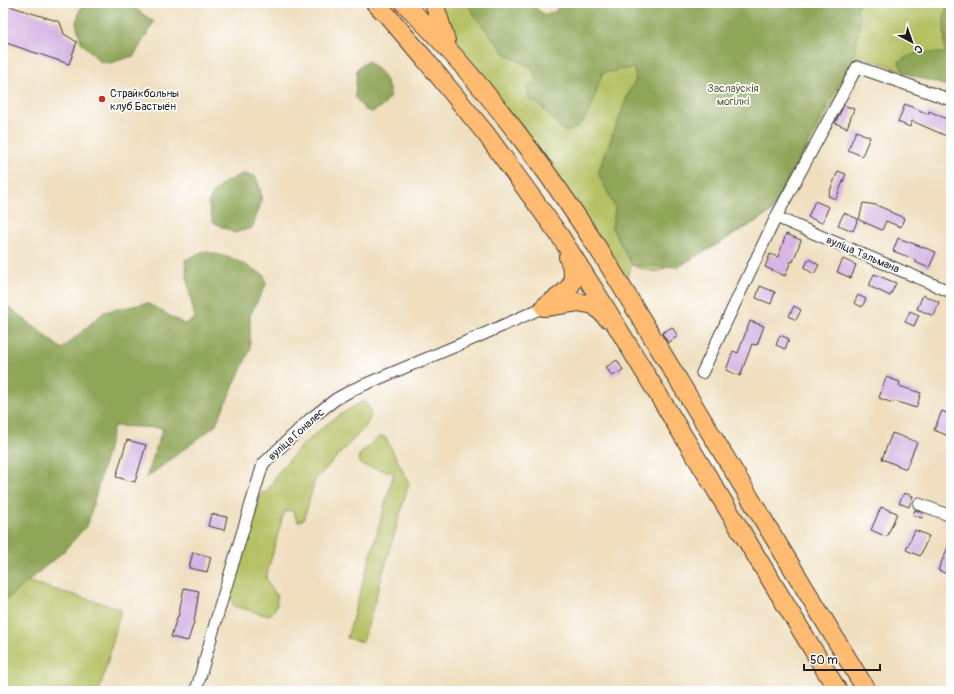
<svg xmlns="http://www.w3.org/2000/svg" width="954" height="694" viewBox="0 0 954 694" font-family="Pangolin,sans-serif">
<style>
.green{fill:#b4c062;stroke:#686e3f}
.forest{fill:#8fa658;stroke:#56613a}
.building{fill:#d5b5e3}
.lines{fill:none;stroke-linecap:round;stroke-linejoin:round}
.minor-casing{stroke:#3c3934;stroke-width:13}
.trunk-casing{stroke:#3c3934;stroke-width:20}
.minor{stroke:#fff;stroke-width:11}
.trunk{stroke:#febb71;stroke-width:18}
.poi-dot{fill:#c8321e;stroke:#fff;stroke-width:1.5}
.labels{text-anchor:middle;stroke-width:3.5;stroke-linejoin:round;paint-order:stroke}
.park-label{font-size:11px;fill:#595e38;stroke:#fff}
.poi-label{font-size:11px;fill:#1c1c1c;stroke:#fff;text-anchor:start}
.street-label{font-size:11px;fill:#1c1c1c;stroke:#fff}
</style>
<rect width="100%" height="100%" fill="#fff"/>
<filter id="ink" filterUnits="userSpaceOnUse"><feTurbulence type="fractalNoise" baseFrequency=".025" numOctaves="2"/><feDisplacementMap in="SourceGraphic" scale="8" xChannelSelector="R" yChannelSelector="G"/><feConvolveMatrix kernelMatrix="1 2 1 2 8 2 1 2 1" color-interpolation-filters="sRGB"/></filter>
<filter id="wash" filterUnits="userSpaceOnUse"><feTurbulence type="fractalNoise" baseFrequency=".012" numOctaves="4" result="noise"/><feDisplacementMap in="SourceGraphic" scale="16" xChannelSelector="R" yChannelSelector="G"/><feGaussianBlur stdDeviation="0.9" result="paint"/><feColorMatrix in="noise" values="0 0 0 0 0 0 0 0 0 0 0 0 0 0 0 0 0 1.4 0 .05"/><feComposite in="paint" operator="in"/></filter>
<g filter="url(#wash)">
<rect width="100%" height="100%" fill="#efdfbf"/>
<path class="green" d="M438,3h29l10,16 30,36 23,11 7,13 -8,20 11,6 25,27 3,-129h383v83l-92,-30 -87,156 -64,38 -52,22 -21,-5 -20,-54 -3,15 20,37 -6,15 -176,-240z
M363,401c10,8 9,16 2,26l-50,53 -11,39 -6,3 -6,-12 -8,2 -18,66 11,19v7l-3,7 -3,3 -6,1 -31,-9 -5,-12 33,-102 4,1c5,-9 10,-18 17,-26 22,-28 49,-49 80,-66z
M382,436l4,2 23,45 -46,159 -16,-4 47,-165 -33,-8 -3,-9 19,-18z
M3,574l118,35 -12,48 -10,34h-96z"/>
<path class="forest" d="M93,3h29l7,1 25,18 -20,34 -24,7 -10,-1 -19,-20 -5,-19 4,-14z
M467,3h62l16,12 11,-4 3,-8h300l-2,5 3,12 -6,36 -83,155 -93,56 -46,-2 -20,-37 3,-21 -17,-34 32,-83 6,-10 -2,-12 -32,5c-6,18 -10,41 -25,54 -3,2 -8,4 -12,5l-25,-27 -11,-6 -1,-12 9,-8 -7,-13 -23,-11 -30,-36z
M948,3h3v84l-47,-14 -5,-11c17,-12 26,-9 46,-9l-1,-36z
M368,61c15,13 17,15 23,34l-7,10 -12,7 -7,-2 -10,-13 2,-28z
M242,174l13,2c11,23 5,30 -3,52l-18,5 -21,-11 -5,-19 6,-11 8,-8z
M204,251l30,8 30,16 2,10 -16,30v35l-35,76 -69,52 17,-50 -49,-2 -26,98 -25,28 -60,50v-300l59,47 42,-37 43,-9 37,21 11,-5 -6,-28 -4,-31z"/>
<g id="blocks">
<path class="building" d="M3,4l57,18 4,12 13,8 -8,22 -66,-22z
M905,104l23,10 1,-3 22,10v17l-39,-17 -2,6 -12,-5z
M844,105l10,4 -7,19 -12,-5z
M856,131l14,6 -8,19 -14,-6z
M838,171l8,3 -10,25 -8,-3z
M815,201l14,6 -7,16 -14,-6z
M863,203l13,2 14,6v1l14,6 -3,9 -15,-6 -4,9 -23,-10z
M844,213l14,6 -5,12 -15,-6z
M786,234l15,6 -8,22 -2,-1 -6,15 -20,-9 5,-13 8,3z
M898,238l38,14 -7,16 -14,-6 1,-2 -23,-9z
M809,259l10,6 -5,9 -10,-6z
M843,259l13,6 -5,13 -14,-6z
M874,274l22,9 -6,13 -21,-10z
M760,286l15,6 -4,12 -15,-6z
M858,295l8,4 -4,8 -8,-4z
M923,295l16,7 -5,14 -17,-7z
M794,306l7,4 -5,10 -7,-4z
M910,311l9,4 -5,11 -9,-4z
M750,321l14,5 -7,19 -5,-1 -12,32 -14,-6 7,-19 5,2z
M672,327l6,9 -10,7 -6,-10z
M780,335l9,4 -4,10 -9,-4z
M617,360l6,10 -11,6 -6,-9z
M886,377l14,5 -1,4 22,7 -5,15 -22,-7 -1,2 -14,-5z
M942,411l9,4v22l-17,-7z
M892,433l25,9 -11,27 -24,-10z
M127,440l19,5 -11,37 -19,-5z
M904,493l9,3 -4,11 -10,-4z
M881,507l16,6 -10,24 -16,-7z
M915,510l8,3 -1,5 -9,-3z
M211,514l16,3 -3,13 -16,-4z
M915,530l14,6 -9,20 -14,-6z
M951,540v36l-13,-6z
M193,552l18,5 -4,15 -18,-4z
M184,588l15,3 -5,31 -6,19 -17,-4 6,-20h1z"/>
</g>
</g>
<g filter="url(#ink)">
<use href="#blocks" fill-opacity="0" stroke="#3c3934" stroke-width="1"/>
<g class="lines">
<defs>
<path id="minor" d="M776,217l175,75
M702,373l74,-156 81,-150 94,33
M919,504l32,12
M196,691l23,-81 44,-146 47,-45 26,-20 18,-10 121,-51 69,-31"/>
<path id="trunk" d="M375,3l13,13 36,42 62,76 74,102 42,66 236,389
M404,3c79,78 145,168 204,261l259,427
M434,3l12,38
M544,307c23,-17 37,-19 24,-50
M546,307l32,-5 16,3 13,13"/>
</defs>
<use href="#minor" class="minor-casing"/>
<use href="#trunk" class="trunk-casing"/>
<use href="#minor" class="minor"/>
<use href="#trunk" class="trunk"/>
</g>
</g>
<circle class="poi-dot" cx="102" cy="99" r="4"/>
<g class="labels">
<g class="park-label">
<text x="733" y="92">Заслаўскія<tspan x="733" dy="13">могілкі</tspan></text>
</g>
<g class="poi-label">
<text x="110" y="97">Страйкбольны<tspan x="110" dy="13">клуб Бастыён</tspan></text>
</g>
<g class="street-label">
<text transform="translate(863 254) rotate(23)" y="4">вуліца Тэльмана</text>
<text transform="translate(296 434) rotate(-42)" y="4">вуліца Гоналес</text>
</g>
</g>
<rect width="954" height="694" fill="none" stroke="#fff" stroke-width="16"/>
<g transform="translate(912 42) rotate(139)" stroke="#ffffff" stroke-width="3" paint-order="stroke">
<path d="M0-3L7 15L0 10L-7 15Z" fill="#1c1c1c"/>
<text y="-6" font-size="11" font-weight="bold" text-anchor="middle" fill="#1c1c1c">С</text>
</g>
<path d="M804 664v6h76v-6" fill="none" stroke="#1c1c1c" stroke-width="2"/>
<text x="810" y="664" font-size="12" fill="#1c1c1c" stroke="#ffffff" stroke-width="3" paint-order="stroke">50 m</text>
</svg>
